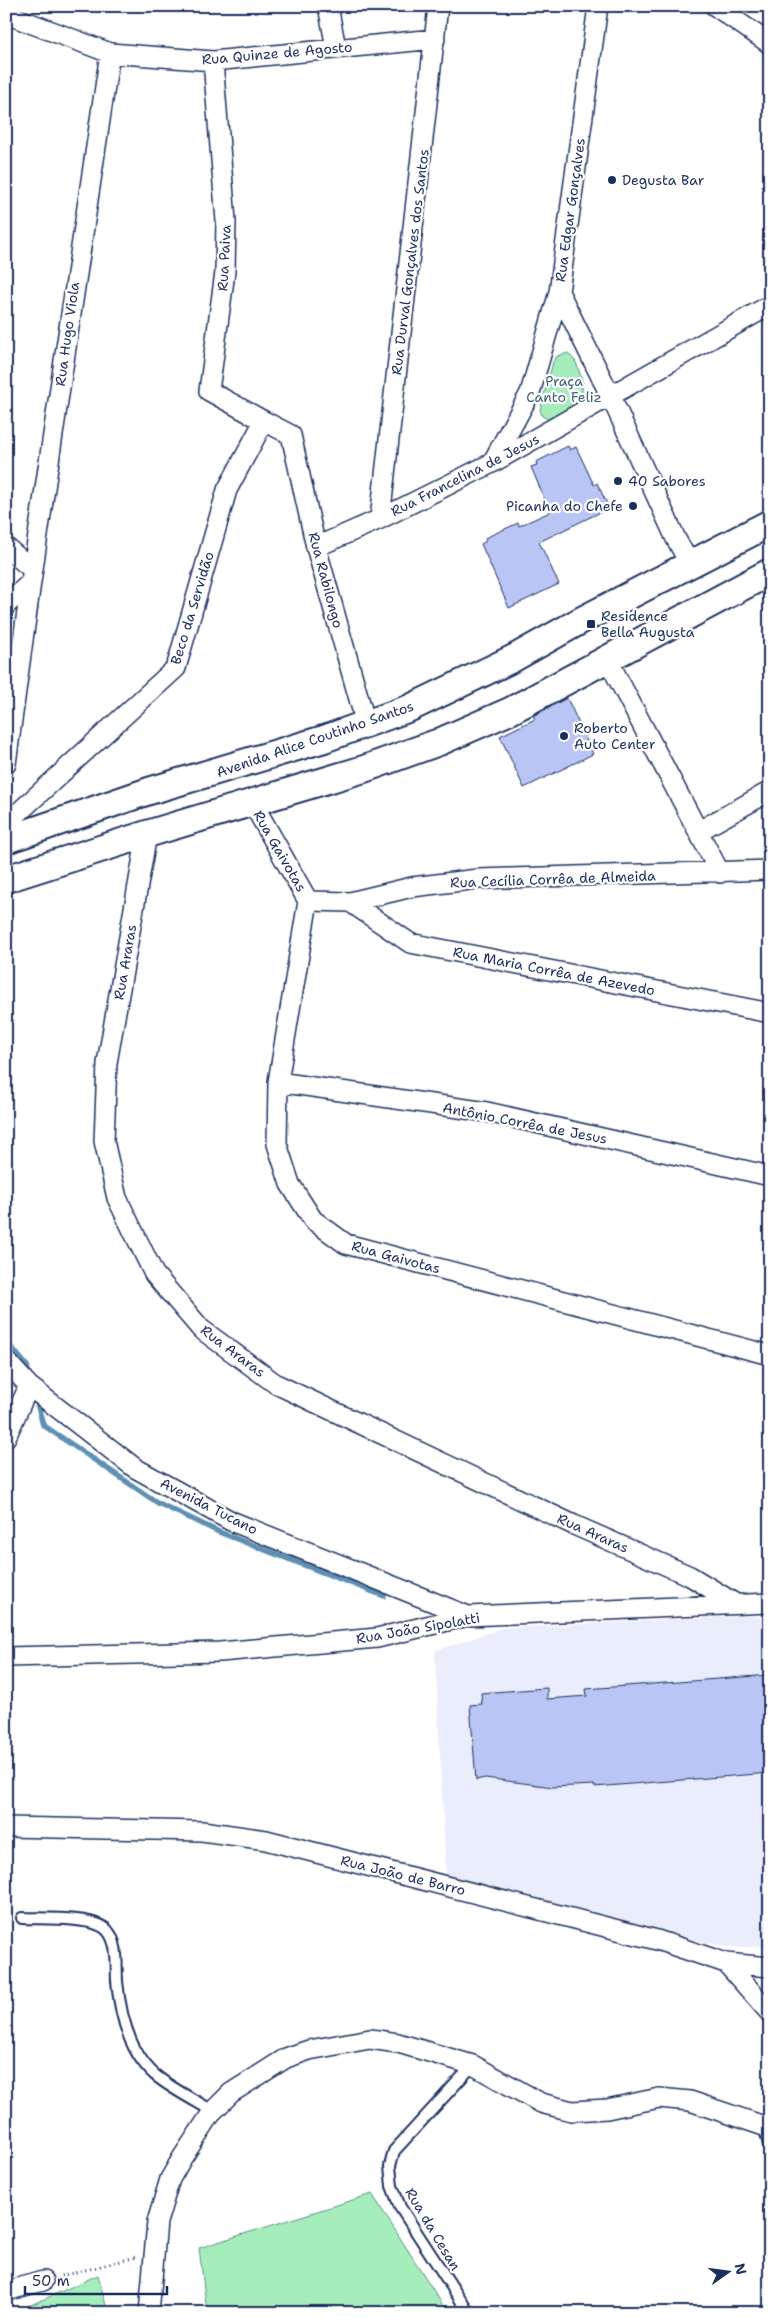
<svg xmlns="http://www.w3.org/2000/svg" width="776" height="2319" viewBox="0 0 776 2319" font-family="'Shantell Sans',sans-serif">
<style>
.built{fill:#eaeefc}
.green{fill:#a5edbb;stroke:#608e8c}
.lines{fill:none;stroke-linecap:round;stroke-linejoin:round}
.stream{stroke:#5e90b3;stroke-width:5.5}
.building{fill:#bac5f6;stroke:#1b2f5e}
.service-casing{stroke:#1b2f5e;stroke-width:14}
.minor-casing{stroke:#1b2f5e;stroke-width:22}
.secondary-casing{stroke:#1b2f5e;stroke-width:30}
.path{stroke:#1b2f5e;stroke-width:3;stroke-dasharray:1 4;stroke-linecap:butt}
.service{stroke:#fff;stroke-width:10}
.minor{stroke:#fff;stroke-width:19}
.secondary{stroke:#fff;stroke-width:26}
.poi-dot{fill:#1b2f5e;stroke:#fff;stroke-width:2}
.labels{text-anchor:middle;stroke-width:4.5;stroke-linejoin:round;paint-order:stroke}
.street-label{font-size:14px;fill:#1b2f5e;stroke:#fff}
.poi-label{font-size:14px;fill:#1b2f5e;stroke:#fff;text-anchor:start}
.park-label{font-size:14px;fill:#3e5e75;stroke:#fff}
</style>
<rect width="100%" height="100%" fill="#fff"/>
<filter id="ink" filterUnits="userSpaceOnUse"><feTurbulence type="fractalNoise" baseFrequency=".02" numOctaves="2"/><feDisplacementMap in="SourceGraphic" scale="10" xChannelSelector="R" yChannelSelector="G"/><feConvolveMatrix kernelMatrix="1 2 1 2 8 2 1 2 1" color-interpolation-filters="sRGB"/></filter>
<g filter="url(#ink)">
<path class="built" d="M744,1616l26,1v328l-32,3 -27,-4 -265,-69 -11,-224 67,-23z"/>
<path class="green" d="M568,353l8,9 7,21 -2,15 -9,11 -24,10 -6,-3 -2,-6 13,-48 4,-6z
M372,2194l76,119h-241l-8,-65z
M98,2275l10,38h-95z"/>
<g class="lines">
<path class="stream" d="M6,1341l21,25 3,12
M36,1399l7,26 115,78 61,29 165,64"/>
</g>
<path class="building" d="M568,446l2,4 6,-3 18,38 3,-2 12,25 -70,34 20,42 -50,24 -28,-64 5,-3 -1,-3 33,-15 1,3 31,-14 -19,-45 6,-2 -1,-3z
M567,698l26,56 -69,34 -24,-52 35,-17 -2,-3z
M770,1675v98l-176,14v-2l-41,2 -68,-9 -9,2 -6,-75 12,-1 -1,-11 66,-5v11l40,-3 -1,-7z"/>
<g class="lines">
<defs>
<path id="service" d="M22,1918c19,1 72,-2 85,12 12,13 9,36 10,51 3,33 12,71 38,94 17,14 39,25 58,36
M764,2125l6,24
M469,2313l-69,-106 -8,-21 -2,-20 4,-15 79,-86"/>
<path id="minor" d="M328,6l8,42
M715,6l55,38
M6,14l104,39 103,8 222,-22
M213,61l13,160 -1,51 -16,119 55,30
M559,292l52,105 65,142 15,27
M492,463l38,-70 29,-101 39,-286
M380,519l58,-513
M6,547l27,23
M316,547l64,-28 112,-56 278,-158
M6,605l25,-23 79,-529
M608,660l112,213
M6,764l25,-182
M252,802l56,99 -30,181 -1,62 13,40 23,36 33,24 424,111
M6,824l170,-156 51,-178 37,-69 27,14 25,112 50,177
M699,831l71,-40
M147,834l-40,229 -3,78 13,57 37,76 47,55 75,55 298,141 116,51 46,28
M308,901l42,1 62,-15 66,-8 292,-9
M350,902l60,41 360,70
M278,1082l209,30 283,64
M6,1361l23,25 106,82 96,53 237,95
M6,1437l23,-51
M6,1657l214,-5 157,-14 91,-22 302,-13
M6,1827l196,4 64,9 391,100 69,23 44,50
M726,1963l44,4
M6,2291l37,-10
M149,2313l8,-91 13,-43 12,-21 31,-47 18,-18 55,-35 23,-8 61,-11 28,4 75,22 68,38 31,8 35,-2 52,-11 31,3 80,27"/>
<path id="secondary" d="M6,840l143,-49 175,-52 86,-31 104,-50 66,-37 190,-98
M6,879l141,-45 217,-65 75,-27 71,-31 260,-139"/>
</defs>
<use href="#service" class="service-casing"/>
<use href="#minor" class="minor-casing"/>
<use href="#secondary" class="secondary-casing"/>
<path class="path" d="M61,2276l76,-19"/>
<use href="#service" class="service"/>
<use href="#minor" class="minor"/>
<use href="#secondary" class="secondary"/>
</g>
</g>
<g class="poi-dot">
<circle cx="612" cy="180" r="5"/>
<circle cx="618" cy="481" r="5"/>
<circle cx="633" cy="506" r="5"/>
<rect x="586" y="619" width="10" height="10" rx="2.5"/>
<circle cx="564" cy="736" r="5"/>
</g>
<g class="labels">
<g class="street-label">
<text transform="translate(277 53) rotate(-5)" y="5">Rua Quinze de Agosto</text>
<text transform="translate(570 210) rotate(-82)" y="5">Rua Edgar Gonçalves</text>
<text transform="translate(224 258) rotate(-87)" y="5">Rua Paiva</text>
<text transform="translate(410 262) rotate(-83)" y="5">Rua Durval Gonçalves dos Santos</text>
<text transform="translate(67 334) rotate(-82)" y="5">Rua Hugo Viola</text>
<text transform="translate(465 475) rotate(-27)" y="5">Rua Francelina de Jesus</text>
<text transform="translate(326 580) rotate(75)" y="5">Rua Rabilongo</text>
<text transform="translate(192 608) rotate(-73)" y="5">Beco da Servidão</text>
<text transform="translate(315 739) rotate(-19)" y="5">Avenida Alice Coutinho Santos</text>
<text transform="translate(280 851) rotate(60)" y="5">Rua Gaivotas</text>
<text transform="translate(553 879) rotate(-2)" y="5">Rua Cecília Corrêa de Almeida</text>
<text transform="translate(125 962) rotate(-80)" y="5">Rua Araras</text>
<text transform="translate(554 971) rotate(11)" y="5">Rua Maria Corrêa de Azevedo</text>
<text transform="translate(525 1123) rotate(11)" y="5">Antônio Corrêa de Jesus</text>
<text transform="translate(396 1257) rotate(15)" y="5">Rua Gaivotas</text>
<text transform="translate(233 1351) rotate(37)" y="5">Rua Araras</text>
<text transform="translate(209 1506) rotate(27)" y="5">Avenida Tucano</text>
<text transform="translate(593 1533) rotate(24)" y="5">Rua Araras</text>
<text transform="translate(418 1628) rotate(-10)" y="5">Rua João Sipolatti</text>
<text transform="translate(403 1875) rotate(14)" y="5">Rua João de Barro</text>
<text transform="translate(433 2229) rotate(59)" y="5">Rua da Cesan</text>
</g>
<g class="poi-label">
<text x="622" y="185">Degusta Bar</text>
<text x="628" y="486">40 Sabores</text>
<text x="623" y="511" text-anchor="end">Picanha do Chefe</text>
<text x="601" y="621">Residence<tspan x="601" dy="16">Bella Augusta</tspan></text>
<text x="574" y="733">Roberto<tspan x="574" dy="16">Auto Center</tspan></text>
</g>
<g class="park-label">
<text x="564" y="386">Praça<tspan x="564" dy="16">Canto Feliz</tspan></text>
</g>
</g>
<rect width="776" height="2319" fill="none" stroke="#fff" stroke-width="25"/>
<rect x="12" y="12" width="751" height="2294" fill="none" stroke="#1b2f5e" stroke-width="2" filter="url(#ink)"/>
<g transform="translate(728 2272) rotate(76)" stroke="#ffffff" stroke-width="4" paint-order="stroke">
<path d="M0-4L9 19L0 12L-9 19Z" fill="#1b2f5e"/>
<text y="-8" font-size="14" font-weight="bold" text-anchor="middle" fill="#1b2f5e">N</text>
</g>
<path d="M25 2286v8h142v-8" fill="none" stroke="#1b2f5e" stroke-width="2.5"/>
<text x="32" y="2286" font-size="15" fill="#1b2f5e" stroke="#ffffff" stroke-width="4" paint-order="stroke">50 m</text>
</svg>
